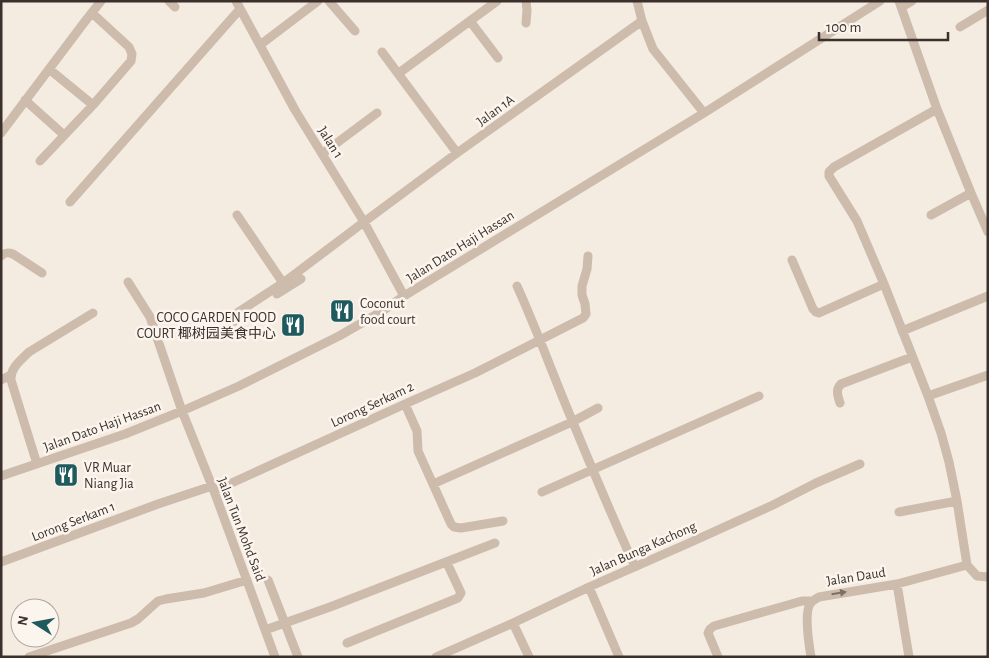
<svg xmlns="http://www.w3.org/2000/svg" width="989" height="658" viewBox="0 0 989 658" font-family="'Alegreya Sans','Noto Sans SC',sans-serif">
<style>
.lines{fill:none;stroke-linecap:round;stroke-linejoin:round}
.minor{stroke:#cdbbac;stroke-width:9}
.oneway{fill:#7d6f65}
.labels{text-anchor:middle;stroke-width:5;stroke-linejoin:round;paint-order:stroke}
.street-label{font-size:14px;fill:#3b302b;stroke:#fbf5ee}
.poi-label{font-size:14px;fill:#3b302b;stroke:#fbf5ee;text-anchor:start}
</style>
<rect width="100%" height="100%" fill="#f4ebe1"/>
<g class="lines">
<path class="minor" d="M169,1l6,6
M236,1l59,109 69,112 40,74
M329,1l26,30
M637,1l5,20 11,28 51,64
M899,1l38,108 34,84 -40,22
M902,7l10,-6
M470,21l28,37
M526,23l1,-13 -1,-9
M960,27l28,-17
M260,45l58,-44
M382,52l75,101
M49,69l44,36
M399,73l98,-72
M25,100l39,35
M937,109l-103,58 -5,5v4l28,45 27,63 44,112 13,37 8,29 8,39 10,64 10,11 11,1
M1,133l82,-109 18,-23
M322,154l55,-41
M40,161l53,-56 38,-44 1,-7 -3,-7 -37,-34
M971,193l17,39
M70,202l170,-193
M237,215l46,68
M1,256c4,-4 7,-4 12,-2l29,19
M792,260l21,49 3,3 3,1 65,-29
M128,282l22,35 32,94 32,80 61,166
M517,286c20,44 36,89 55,134 20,49 41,98 63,147
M277,294l24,-15
M237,313l46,-30 81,-61 93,-69 185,-132
M233,322l14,-9
M902,331l86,-35
M1,380l10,-5
M928,396l60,-21
M840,403c-2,-7 -5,-13 1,-19l71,-27
M405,404l12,27 1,20 33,73 3,3 7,1 42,-7
M37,464l-26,-84c-1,-12 10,-20 18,-28l64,-39
M1,476l124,-42 57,-23 57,-25 100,-50 42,-24 23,-16 300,-183 176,-112
M433,484l139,-62 26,-14
M214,491l191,-87 70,-31 108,-55 3,-4 -1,-10 -3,-9v-9l5,-17 1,-13
M542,492l217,-96
M899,512l58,-11
M1,562l157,-58 54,-18
M268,580l30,77
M897,584l70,-19
M589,587l30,70
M513,623l16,34
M265,630l65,-23 165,-64
M347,643l111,-45 3,-5 -14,-30
M29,657l102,-34 7,-4 20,-18 8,-2 38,-6 43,-13
M436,657l77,-34 76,-36 100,-44 84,-38 43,-22 44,-19
M718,657l-10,-24 2,-4 4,-3 88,-25h10
M811,657c-2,-12 -7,-43 -1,-53 2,-3 5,-5 9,-7l78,-13 12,73"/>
</g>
<defs><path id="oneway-solid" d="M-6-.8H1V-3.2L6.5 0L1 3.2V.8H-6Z" transform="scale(1.25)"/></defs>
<use class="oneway" href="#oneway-solid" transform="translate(839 593) rotate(-9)"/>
<defs>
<symbol id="restaurant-square" viewBox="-11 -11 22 22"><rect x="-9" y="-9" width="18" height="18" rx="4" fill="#1f5a5e" stroke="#fbf5ee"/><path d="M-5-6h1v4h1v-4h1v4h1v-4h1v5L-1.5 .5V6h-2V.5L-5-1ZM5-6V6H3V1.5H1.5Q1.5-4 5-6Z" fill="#fff"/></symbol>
</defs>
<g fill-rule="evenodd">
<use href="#restaurant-square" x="328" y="297" width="28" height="28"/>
<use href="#restaurant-square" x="279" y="311" width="28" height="28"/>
<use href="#restaurant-square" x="52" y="461" width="28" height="28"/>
</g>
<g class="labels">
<g class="street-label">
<text transform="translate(495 110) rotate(-36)" y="5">Jalan 1A</text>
<text transform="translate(331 142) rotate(58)" y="5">Jalan 1</text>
<text transform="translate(460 246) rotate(-32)" y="5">Jalan Dato Haji Hassan</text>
<text transform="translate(372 404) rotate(-25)" y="5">Lorong Serkam 2</text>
<text transform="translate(102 426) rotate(-20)" y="5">Jalan Dato Haji Hassan</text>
<text transform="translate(73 521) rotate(-21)" y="5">Lorong Serkam 1</text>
<text transform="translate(242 529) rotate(69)" y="5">Jalan Tun Mohd Said</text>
<text transform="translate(643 548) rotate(-24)" y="5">Jalan Bunga Kachong</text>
<text transform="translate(856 576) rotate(-9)" y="5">Jalan Daud</text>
</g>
<g class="poi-label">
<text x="360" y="308">Coconut<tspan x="360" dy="16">food court</tspan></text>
<text x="276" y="322" text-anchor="end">COCO GARDEN FOOD<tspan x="276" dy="16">COURT 椰树园美食中心</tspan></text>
<text x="84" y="472">VR Muar<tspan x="84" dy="16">Niang Jia</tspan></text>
</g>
</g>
<rect width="989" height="658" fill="none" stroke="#3b302b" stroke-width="5"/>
<g transform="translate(35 623) rotate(281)"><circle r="24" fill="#fbf5ee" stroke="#aea6a0"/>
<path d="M0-4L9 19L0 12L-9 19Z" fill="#1f5a5e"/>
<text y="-8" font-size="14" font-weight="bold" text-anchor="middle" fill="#3b302b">N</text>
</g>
<path d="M819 32v8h129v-8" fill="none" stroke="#3b302b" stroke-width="2.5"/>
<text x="826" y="32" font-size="15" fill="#3b302b" stroke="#fbf5ee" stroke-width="4" paint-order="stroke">100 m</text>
</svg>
